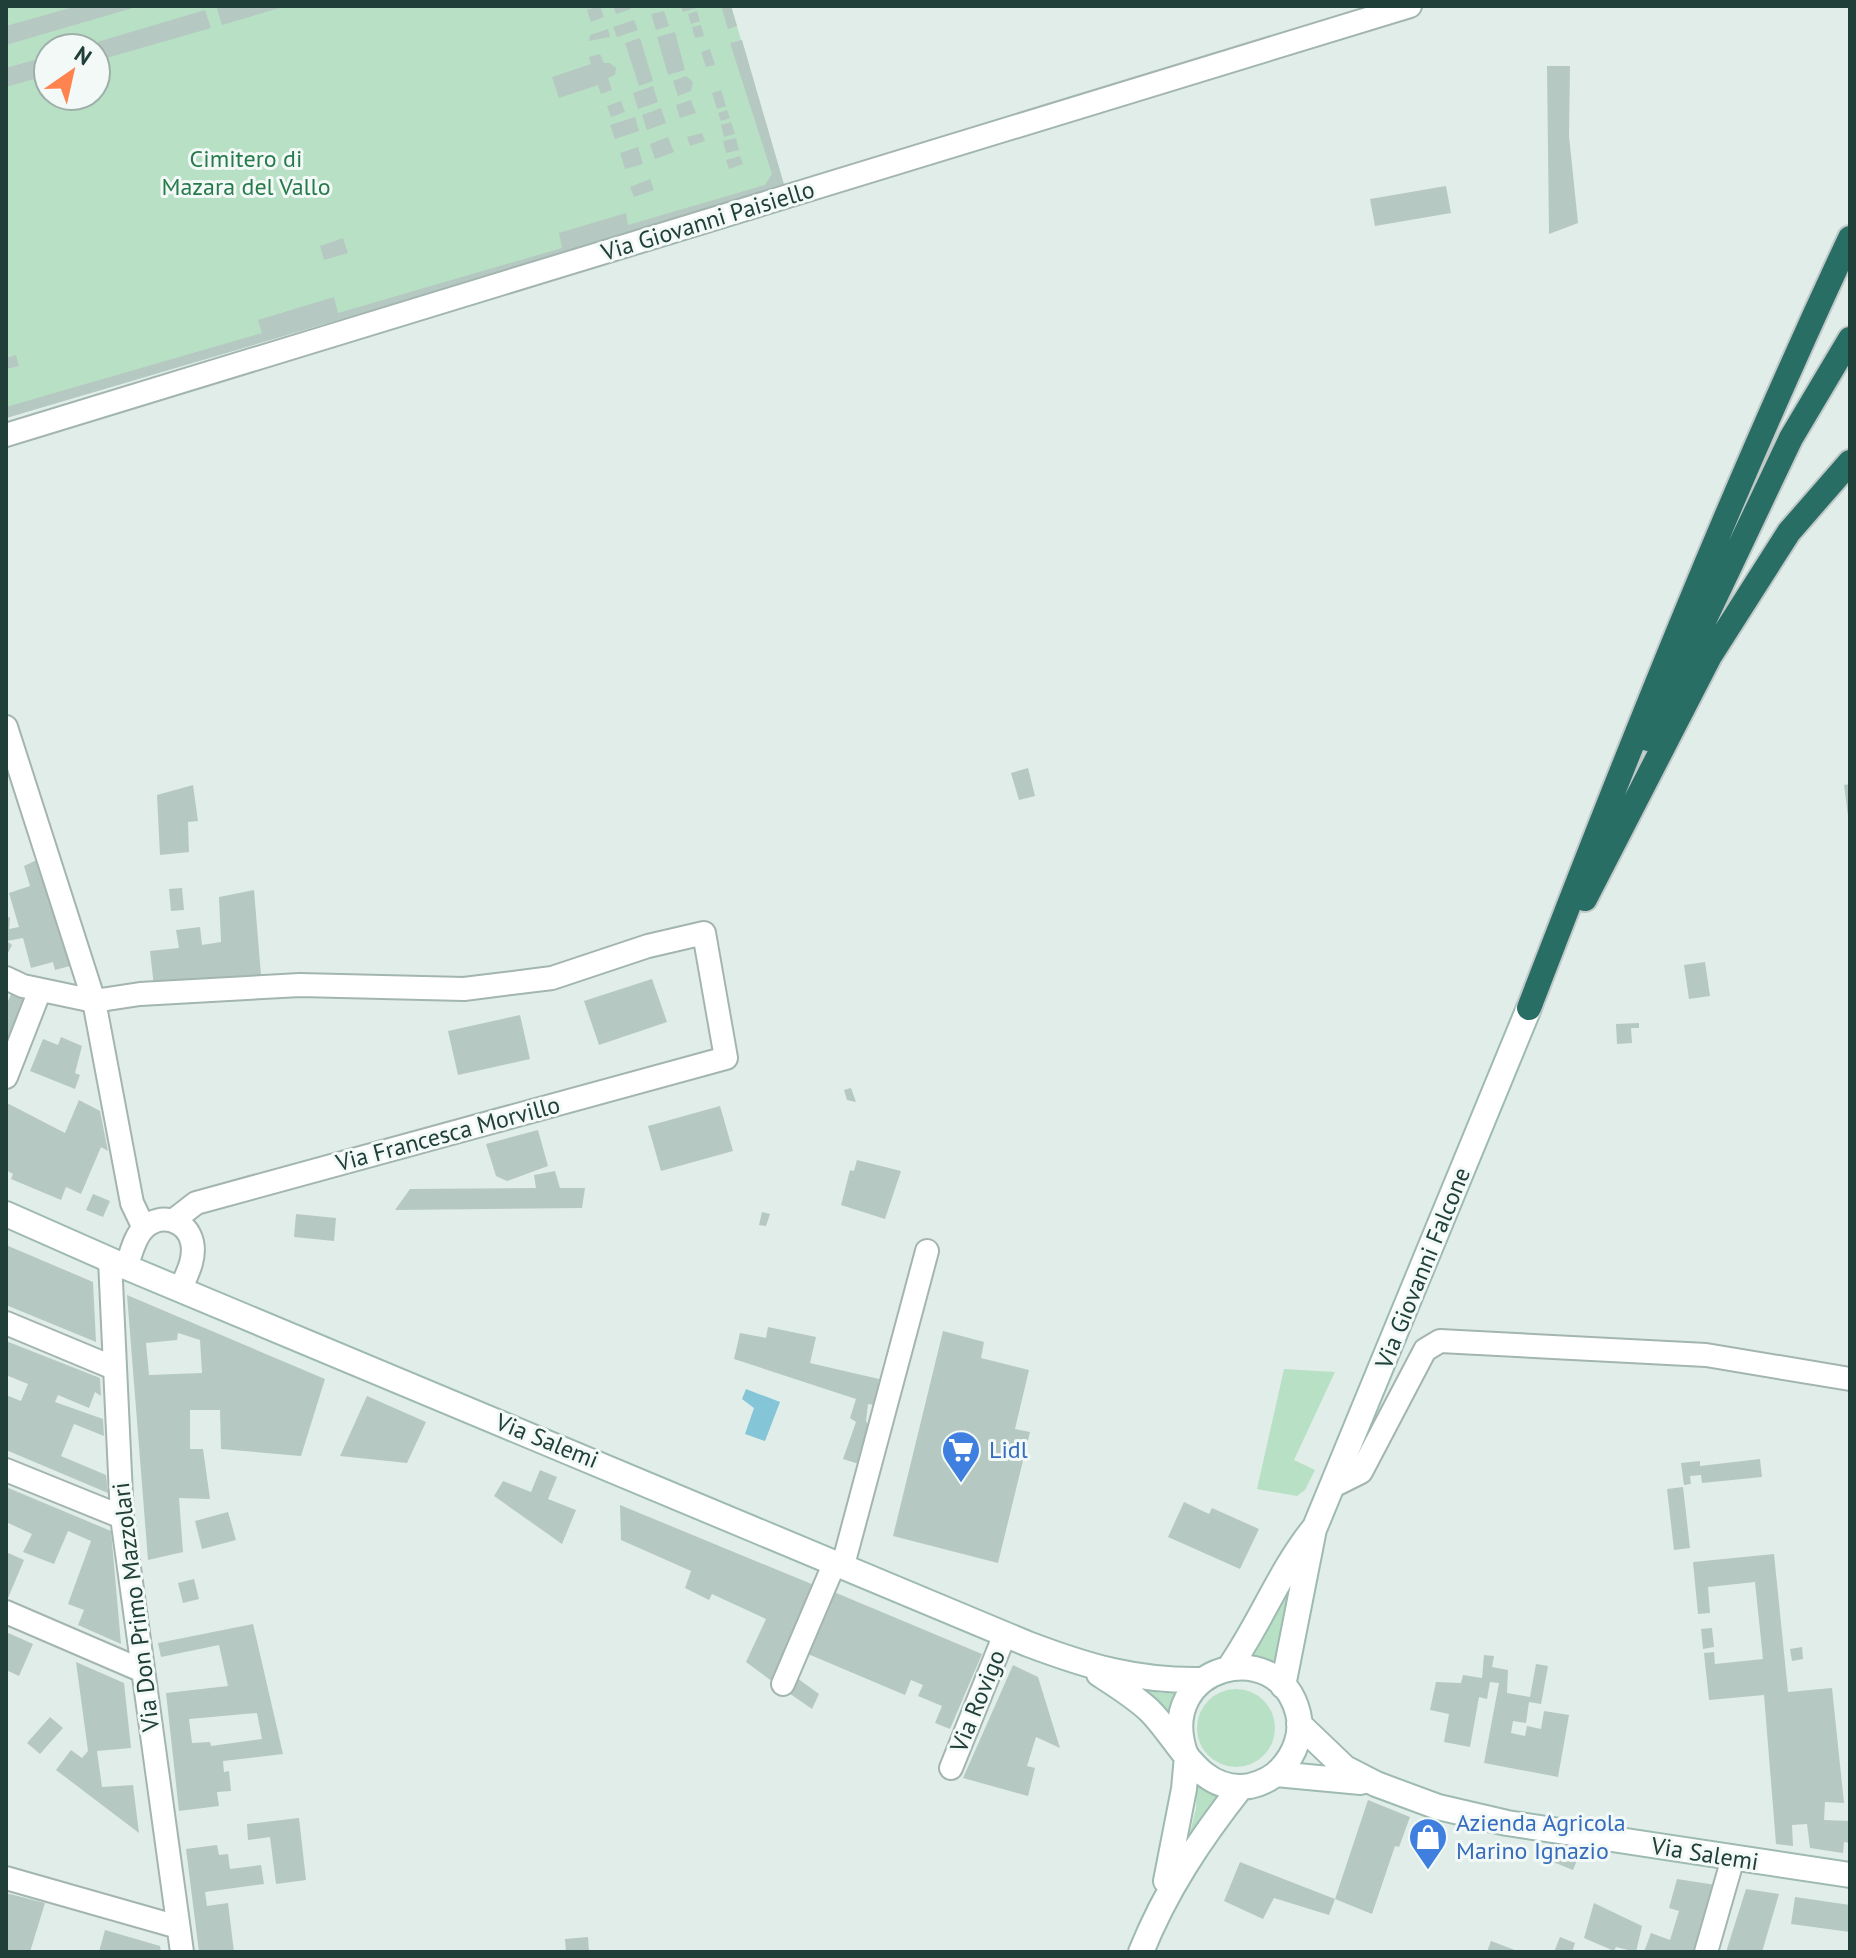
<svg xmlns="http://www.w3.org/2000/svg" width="1856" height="1958" viewBox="0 0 1856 1958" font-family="'PT Sans',sans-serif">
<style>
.green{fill:#b8e0c5;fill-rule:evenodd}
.water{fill:#84c5d7}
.building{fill:#b6c8c2;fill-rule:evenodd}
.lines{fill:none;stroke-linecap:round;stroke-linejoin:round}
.street-casing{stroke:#a3b5b0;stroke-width:26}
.secondary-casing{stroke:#9ebab2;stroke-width:28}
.highway-casing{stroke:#c1c9c8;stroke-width:28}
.street{stroke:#fff;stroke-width:22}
.secondary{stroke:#fff;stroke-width:24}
.highway{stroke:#296e64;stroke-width:24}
.labels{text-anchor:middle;stroke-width:6;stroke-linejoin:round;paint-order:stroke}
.park-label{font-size:24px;fill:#267a4b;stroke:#f2f9f6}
.street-label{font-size:24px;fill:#203f39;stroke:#f2f9f6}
.shop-label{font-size:24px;fill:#366cbe;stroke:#f2f9f6;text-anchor:start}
</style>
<rect width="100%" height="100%" fill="#e1ede8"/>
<path class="green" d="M6,6h725l54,182 -779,230zM48,48h48v48h-48z
M1284,1369l51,3 -41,88 21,10 -10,20 -8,6 -40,-7z
M1293,1573l-20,93 -21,-10z
M1132,1687l29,6 15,-2 -8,22z
M1197 1728a39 39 0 1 1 78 0a39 39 0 1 1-78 0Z
M1197,1784l23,11 -32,45 8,-31z"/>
<path class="water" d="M746,1389l34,13 -15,39 -20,-7 9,-26 -12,-9z"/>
<path class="building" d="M77,6l59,1 -130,38v-19z
M216,6h66l1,1 -61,18z
M600,6l4,11 -13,5 -4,-12z
M613,6h17l1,3 -15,5z
M681,6h19v1l-17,5z
M721,6h10l6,20 -9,3z
M205,10l6,18 -115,33v-13h-19z
M664,11l5,15 -13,4 -5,-16z
M697,11l3,10 -9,3 -3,-10z
M634,20l4,10 -21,7 -4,-10z
M701,25l3,11 -9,2 -3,-11z
M608,29l2,8 -21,4 1,-6z
M675,32l10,38 -17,5 -11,-38z
M640,38l13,43 -14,5 -14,-43z
M742,40l43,148 -779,230v-11l256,-74 -4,-13 76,-23 4,16 224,-65 -3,-15 67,-20 2,12 137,-40 7,-11 -42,-131z
M710,49l5,16 -9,2 -5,-15z
M600,54l4,9h6l6,5 -1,7 -7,3 4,12 -11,4 -3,-9 -39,13 -7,-21 39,-13 -2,-7z
M48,56v19l-42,12v-19z
M1547,66h23l-1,70 9,87 -29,11z
M686,76l7,6 -2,9 -13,5 -5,-15z
M653,86l5,16 -20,7 -5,-16z
M721,90l5,16 -9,3 -5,-16z
M691,100l5,13 -16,5 -4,-13z
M621,101l4,11 -14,5 -4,-11z
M661,108l5,15 -19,7 -5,-15z
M727,110l3,8 -9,3 -3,-8z
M635,117l4,14 -24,8 -5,-14z
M731,122l4,12 -11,3 -3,-12z
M702,133l3,8 -15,5 -3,-9z
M668,137l6,15 -19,7 -5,-15z
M736,138l3,12 -13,3 -3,-12z
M638,147l5,17 -18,5 -5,-16z
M740,156l3,8 -14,5 -3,-9z
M650,179l4,11 -20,7 -4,-10z
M1446,186l5,27 -76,13 -5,-27z
M343,238l5,15 -24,7 -4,-14z
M16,355l3,11 -13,3v-11z
M1028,768l7,28 -16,4 -8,-27z
M1850,784v32h-2l-4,-31z
M193,785l5,36 -10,1 1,30 -29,3 -3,-60z
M39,859l31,107 -15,4 -2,-8 -22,6 -8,-30 -16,3 5,4 -6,12v-39l4,-1 -1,12 10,-2 -10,-34 21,-7 -6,-20z
M182,888l2,22 -13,1 -2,-22z
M254,890l7,85 -107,12 -4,-36 29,-3 -3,-18 24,-3 2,18 19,-3 -2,-45z
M1705,962l5,34 -21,3 -5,-34z
M652,979l15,43 -68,23 -15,-44z
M11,994l15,6 -20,50v-44z
M520,1015l10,44 -72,16 -10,-44z
M1639,1023v5h-8l1,15 -15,1 -1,-20z
M61,1037l21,9 -7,27 5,2 -5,14 -45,-18 13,-32 15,6z
M851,1088l5,14 -9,-2 -3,-10z
M79,1100l21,11 8,40 -7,-4 -20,47 -15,-7 -5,13 -50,-21 2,-5 -7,-4 1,-67 58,30z
M720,1106l13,45 -72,20 -13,-45z
M538,1130l10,36 -41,15 -11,-5 -10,-32z
M857,1160l44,11 -16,48 -44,-14 9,-35 4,1z
M555,1171l5,17h25l-3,20 -187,2 15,-21 126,-1 -2,-13z
M93,1194l17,7 -7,16 -17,-7z
M762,1212l8,2 -4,12 -7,-1z
M296,1214l40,4 -2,23 -40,-4z
M6,1245l87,37 3,60 -90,-37z
M127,1295l198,84 -24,77 -80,-7 -1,-39h-30v39h13l7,50 -31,-1 4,54 -35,8zM178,1333l22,7 2,33 -53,2 -3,-32 31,-3z
M768,1327l48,10 -6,26 69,16 -4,26 -7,-1 -2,17 5,9 -12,34 -16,-5 13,-37 -6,-4 6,-19 -122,-40 6,-26 26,5z
M943,1331l41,11 -3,16 48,12 -14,59 15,3 -32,131 -105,-27z
M6,1341l94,37 1,18 -6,-4 -6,16 -31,-13 -3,7 48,17 1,17 -30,-12 -13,32 45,19 2,18 -102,-43v-55l15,6 7,-17 -22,-9z
M367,1396l59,26 -19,41 -67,-7z
M1760,1459l2,18 -60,6 -1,-8 -11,1 1,8 -7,1 -3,-22 19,-2v5z
M540,1470l17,7 -9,22 28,11 -14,34 -68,-48 9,-15 28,11z
M6,1487l105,44 10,113 -43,-19 6,-15 -16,-6 23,-63 -23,-10 -14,33 -31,-12 9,-18 -26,-12z
M1683,1487l7,61 -16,2 -7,-61z
M1184,1502l25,12 3,-6 47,21 -19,40 -72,-32z
M620,1505l194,80 -41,97 -27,-20 20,-43 -54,-25 -3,6 -24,-12 6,-17 -70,-31z
M228,1512l8,28 -34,9 -7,-28z
M6,1552l18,8 -16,38 -2,-2z
M1774,1554l14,138 44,-4 12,115 -19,-1 -1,18 26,1v22l-6,-1 -1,11 -33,-5 -3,-24 -15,1 1,21 -17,-2 -12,-149 -55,5 -5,-47 10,-1 1,12 48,-5 -8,-77 -47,5 2,26 -12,1 -5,-52z
M194,1579l5,20 -16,4 -5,-20z
M834,1592l148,62 -32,75 -15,-6 7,-17 -24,-10 5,-11 -12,-5 -6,15 -97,-41z
M253,1624l30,130 -60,7 1,11 5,-1 2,20 -14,1 2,14 -40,5 -13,-118 62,-7 -9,-41 -58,12 -3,-14zM257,1713l5,26 -51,7 -1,-4 -18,1 -3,-24z
M1712,1628l2,19 -11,2 -2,-20z
M6,1632l27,12 -14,32 -13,-6z
M1802,1647l1,12 -11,2 -2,-12z
M1484,1655l10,1 -2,11 16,3 -1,23 23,4 6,-33 12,2 -7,38 -12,-2 -3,21 -13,-2 -2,12 14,3 2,-10 14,3 3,-18 25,4 -11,62 -74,-14 15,-80 -9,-1 -3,17 -8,-2 -9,50 -26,-5 5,-28 -19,-4 6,-28 25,1 2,-8 19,3z
M76,1662l48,21 7,65 -34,3 5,36 31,-2 6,48 -83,-63 15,-20 11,8 6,-7z
M1013,1665l25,12 22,71 -24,-11 -9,29 8,2 -7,28 -65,-18z
M797,1678l22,16 -7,15 -23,-16z
M50,1717l13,11 -23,26 -13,-11z
M1368,1800l42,17 -11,30 -4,-1 -23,68 -37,-15z
M299,1818l7,62 -30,4 -6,-47 -22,3 -1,-16z
M217,1845l2,10 9,-1 2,15 31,-4 3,19 -59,8 2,14 21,-3 6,49h-35l-13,-103z
M1547,1848l33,5 -7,17 -30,-12z
M1240,1862l95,37 -6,16 -55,-17 -11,21 -39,-18z
M1677,1879l39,6 -21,67h-51l7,-19 19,7 9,-29 -10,-3z
M1746,1889l33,5 -17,58h-36z
M6,1893l39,10 -15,49h-24z
M1795,1897l55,8v27l-59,-8z
M1594,1903l48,23 -6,26 -20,-5 -2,4 -30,-13z
M105,1930l55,16 1,6h-62z
M588,1937l1,15h-23l-1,-13z
M1560,1937l15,6 -3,9h-18z
M1491,1941l29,11h-33z"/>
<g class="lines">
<defs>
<path id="street" d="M6,435l1404,-429
M6,727l88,274 38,202 12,25
M6,978l17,8 71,15 46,-7 160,-9 164,4 88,-11 96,-32 56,-13 22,125 -530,145 -22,17
M6,1077l34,-87
M110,1260l12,257 60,435
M126,1267c5,-12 8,-30 18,-39 17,-16 43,-8 48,14 4,17 -6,34 -12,48
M6,1323l108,45
M6,1470l116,47
M1333,1486l28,-14 64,-122 15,-9 266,14 144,24
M843,1565l84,-314
M6,1612l137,59
M783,1684l52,-122
M951,1768l54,-134
M6,1878l172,49
M1706,1952l27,-94"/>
<path id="secondary" d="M6,1214l120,53 902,377c61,23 108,37 173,36
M1229,1668c32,-46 51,-98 86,-141l214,-519
M1099,1674c17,11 35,22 50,36 30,29 50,85 101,76 12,-3 23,-8 31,-17 14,-15 22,-36 17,-56 -20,-79 -143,-48 -113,40
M1283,1686l31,-157
M1299,1724l46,44 31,16 62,23 69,16 343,52
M1276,1774l85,8
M1166,1881l18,-92 3,-33
M1141,1952c25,-62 59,-113 100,-165"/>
<path id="highway" d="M1648,739l143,-301 59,-99
M1585,899l125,-243 79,-124 61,-70
M1529,1008c100,-260 203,-518 321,-770"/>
</defs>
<use href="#street" class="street-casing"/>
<use href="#secondary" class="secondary-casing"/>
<use href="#highway" class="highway-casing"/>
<use href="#street" class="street"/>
<use href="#secondary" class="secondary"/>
<use href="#highway" class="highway"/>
</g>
<defs>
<symbol id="supermarket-pin" viewBox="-11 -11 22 30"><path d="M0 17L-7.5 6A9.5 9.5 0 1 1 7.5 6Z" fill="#3f7fe0" stroke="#f2f9f6"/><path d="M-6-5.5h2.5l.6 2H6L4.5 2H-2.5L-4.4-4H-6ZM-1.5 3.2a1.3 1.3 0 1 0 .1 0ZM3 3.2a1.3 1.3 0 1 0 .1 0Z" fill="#fff"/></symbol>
<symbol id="shop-pin" viewBox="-11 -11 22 30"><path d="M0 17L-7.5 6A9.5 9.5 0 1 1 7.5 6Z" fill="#3f7fe0" stroke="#f2f9f6"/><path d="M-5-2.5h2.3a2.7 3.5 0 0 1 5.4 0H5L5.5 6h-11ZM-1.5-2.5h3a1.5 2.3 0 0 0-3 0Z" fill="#fff"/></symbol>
</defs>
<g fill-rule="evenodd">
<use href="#supermarket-pin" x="939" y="1428" width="44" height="60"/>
<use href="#shop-pin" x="1406" y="1815" width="44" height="60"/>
</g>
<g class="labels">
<g class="park-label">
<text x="246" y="167">Cimitero di<tspan x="246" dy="28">Mazara del Vallo</tspan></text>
</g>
<g class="street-label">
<text transform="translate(708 221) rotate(-17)" y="8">Via Giovanni Paisiello</text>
<text transform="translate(448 1134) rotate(-15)" y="8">Via Francesca Morvillo</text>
<text transform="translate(1423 1268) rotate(-68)" y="8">Via Giovanni Falcone</text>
<text transform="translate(547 1441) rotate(22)" y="8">Via Salemi</text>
<text transform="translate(136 1607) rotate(-97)" y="8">Via Don Primo Mazzolari</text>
<text transform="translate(978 1701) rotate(-68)" y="8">Via Rovigo</text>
<text transform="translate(1705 1854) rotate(9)" y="8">Via Salemi</text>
</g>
<g class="shop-label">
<text x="989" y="1458">Lidl</text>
<text x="1456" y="1831">Azienda Agricola<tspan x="1456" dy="28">Marino Ignazio</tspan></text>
</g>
</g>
<rect width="1856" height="1958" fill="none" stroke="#203f39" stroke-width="16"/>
<g transform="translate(72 72) rotate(34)"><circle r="38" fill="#f2f9f6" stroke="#9eafaa" stroke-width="2"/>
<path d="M0-6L14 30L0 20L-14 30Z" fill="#fe834e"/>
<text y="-12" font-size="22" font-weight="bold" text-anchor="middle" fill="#203f39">N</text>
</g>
</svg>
